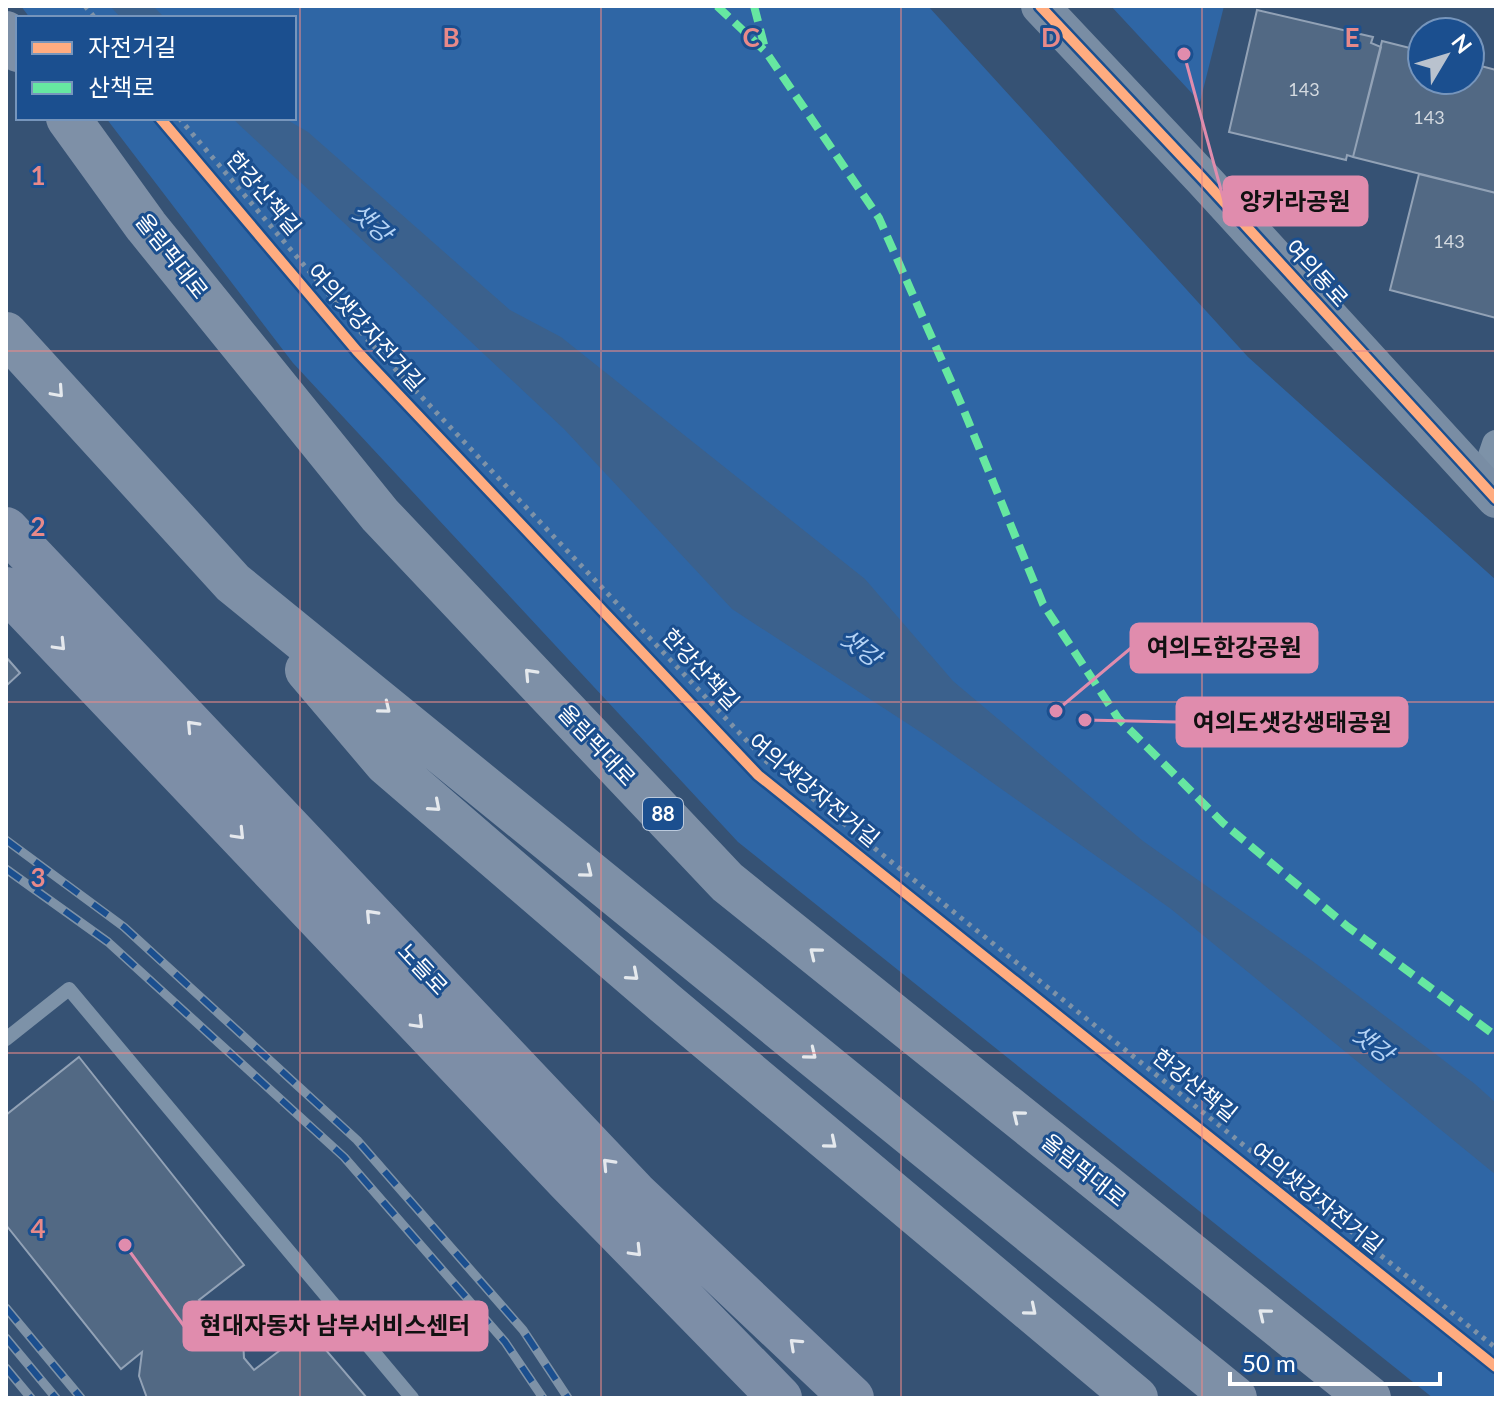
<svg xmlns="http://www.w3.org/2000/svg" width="1502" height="1404" viewBox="0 0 1502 1404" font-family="Lato,'Noto Sans KR',sans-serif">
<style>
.green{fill:#2f66a5}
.water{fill:#3b618d}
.building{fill:#526984;stroke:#92a2b6;stroke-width:2}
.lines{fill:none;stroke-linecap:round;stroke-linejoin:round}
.path{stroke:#7d92a8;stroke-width:5;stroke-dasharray:4 6;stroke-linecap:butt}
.service{stroke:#7d92a8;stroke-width:14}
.minor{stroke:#7d92a8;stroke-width:28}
.secondary{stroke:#798da4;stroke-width:38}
.primary{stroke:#7d8ea7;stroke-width:44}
.trunk{stroke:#7e90a7;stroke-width:44}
.rail-casing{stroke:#7e92a7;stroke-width:9}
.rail{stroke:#1b4f8f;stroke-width:6;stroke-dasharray:18;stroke-linecap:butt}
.quiet{stroke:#66e7a1;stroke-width:8;stroke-dasharray:16 8;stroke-linecap:butt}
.cycleway-casing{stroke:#1b4f8f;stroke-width:15}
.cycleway{stroke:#ffac80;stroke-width:10}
.oneway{stroke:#e5e9ed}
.oneway2{stroke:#e5e8ed}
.grid{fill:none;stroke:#e88989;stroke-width:2;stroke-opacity:0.55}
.labels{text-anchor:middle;stroke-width:6;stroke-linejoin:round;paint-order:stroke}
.number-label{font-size:18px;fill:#d4dae0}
.shield{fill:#1b4f8f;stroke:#bbcadd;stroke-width:2}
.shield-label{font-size:20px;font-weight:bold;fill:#fff}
.street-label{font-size:22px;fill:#fff;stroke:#1b4f8f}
.water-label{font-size:24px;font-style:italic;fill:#b5d3f5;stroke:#1b4f8f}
.grid-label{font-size:26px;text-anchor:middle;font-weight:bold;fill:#e88989;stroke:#1b4f8f;stroke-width:6;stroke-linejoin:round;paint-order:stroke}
.leader{fill:none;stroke:#e08cad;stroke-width:3}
.callout-dot{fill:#e08cad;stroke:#1b4f8f;stroke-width:3}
.callout{fill:#e08cad;stroke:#e08cad;stroke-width:3}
.callout-label{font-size:24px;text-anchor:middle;font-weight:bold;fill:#111}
</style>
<rect width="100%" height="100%" fill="#365274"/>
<path class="green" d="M21,6h907l320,351 248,223v818h-63l-695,-556 -445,-479 -187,-245h188v-100h-264z
M1111,6h113l-24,96z"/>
<path class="water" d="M110,6h43l12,12h-44z
M232,118h52l24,14 202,178 51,27 304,242 88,102 190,160 168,119 164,124 21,19v72l-325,-266 -243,-172 -196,-128 -168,-180z"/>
<path class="building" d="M1257,10l116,27 -2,6 10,4 -28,110 -6,-2 -1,5 -117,-28z
M1382,41l40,10v29h48v-17l26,7v123l-143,-36z
M1419,174l77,19v125l-106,-28z
M6,657l14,16 -14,13z
M79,1057l165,208 -45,35 10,13 15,4 10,10 9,13 1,18 10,12 54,-41 59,69h-220l-8,-22 3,-24 -21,17 -115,-144v-110z"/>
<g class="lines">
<path class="path" d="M85,6l10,12
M179,118l186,219 401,424 730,587"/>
<path class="service" d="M6,1039l63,-50 343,409"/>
<path class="minor" d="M1482,485l14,-41"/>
<path class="secondary" d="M1040,6l163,173 293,320"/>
<path class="primary" d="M6,529l629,664 217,205
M6,589l563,593 211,216"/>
<path class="trunk" d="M6,33l12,17
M68,118l78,108 234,289 347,367 642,516
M6,334l227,249 1002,815
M307,670l79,93 279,240 471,395"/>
<defs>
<path id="rail" d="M6,840l118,87 233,213 166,190 45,68
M6,869l102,73 236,215 161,185 38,56
M6,1308l75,90
M6,1338l50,60
M6,1368l25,30"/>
</defs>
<use href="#rail" class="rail-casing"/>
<use href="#rail" class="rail"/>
<path class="quiet" d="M717,6l49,46 113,166 83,188 81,198 75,114 105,105 125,104 148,109
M754,6l12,46"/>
<defs>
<path id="cycleway" d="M1040,6l163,173 293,320
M160,118l197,233 401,424 738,592"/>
</defs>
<use href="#cycleway" class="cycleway-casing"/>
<use href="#cycleway" class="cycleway"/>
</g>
<defs><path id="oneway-chevron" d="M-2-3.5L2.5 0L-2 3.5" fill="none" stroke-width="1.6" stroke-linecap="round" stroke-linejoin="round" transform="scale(2)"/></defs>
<g class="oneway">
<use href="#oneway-chevron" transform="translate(58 392) rotate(48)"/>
<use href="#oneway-chevron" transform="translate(530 674) rotate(-133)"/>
<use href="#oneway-chevron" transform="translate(385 708) rotate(39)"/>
<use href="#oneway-chevron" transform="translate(435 806) rotate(41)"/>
<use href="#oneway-chevron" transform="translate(587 872) rotate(39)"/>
<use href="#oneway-chevron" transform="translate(815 953) rotate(-141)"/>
<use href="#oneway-chevron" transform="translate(633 975) rotate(41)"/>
<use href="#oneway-chevron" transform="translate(811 1054) rotate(39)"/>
<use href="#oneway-chevron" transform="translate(1018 1116) rotate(-141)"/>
<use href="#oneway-chevron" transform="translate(831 1143) rotate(40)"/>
<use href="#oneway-chevron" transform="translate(1031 1310) rotate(40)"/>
<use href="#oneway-chevron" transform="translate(1264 1314) rotate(-141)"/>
</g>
<g class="oneway2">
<use href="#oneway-chevron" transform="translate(60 645) rotate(46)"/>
<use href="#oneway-chevron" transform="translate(192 726) rotate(-133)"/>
<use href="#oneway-chevron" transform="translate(239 834) rotate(46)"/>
<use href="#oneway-chevron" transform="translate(371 915) rotate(-133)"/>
<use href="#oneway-chevron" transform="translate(418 1023) rotate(46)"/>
<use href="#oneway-chevron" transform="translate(608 1164) rotate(-133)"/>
<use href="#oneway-chevron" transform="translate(636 1251) rotate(46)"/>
<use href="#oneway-chevron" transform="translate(795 1344) rotate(-137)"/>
</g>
<path class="grid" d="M300,6v1392M601,6v1392M901,6v1392M1202,6v1392M6,351h1490M6,702h1490M6,1053h1490"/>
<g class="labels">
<g class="number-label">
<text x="1304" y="96">143</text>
<text x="1429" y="124">143</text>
<text x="1449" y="248">143</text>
</g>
<rect class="shield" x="643" y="798" width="40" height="32" rx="6"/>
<g class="shield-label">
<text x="663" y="821">88</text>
</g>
<g class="street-label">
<text transform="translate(264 193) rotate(50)" y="8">한강산책길</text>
<text transform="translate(172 256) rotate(52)" y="8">올림픽대로</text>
<text transform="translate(1317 273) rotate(48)" y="8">여의동로</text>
<text transform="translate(366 327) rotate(48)" y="8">여의샛강자전거길</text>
<text transform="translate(701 669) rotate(47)" y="8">한강산책길</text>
<text transform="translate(597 745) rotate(47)" y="8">올림픽대로</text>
<text transform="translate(814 790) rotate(40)" y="8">여의샛강자전거길</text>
<text transform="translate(423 969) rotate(47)" y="8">노들로</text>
<text transform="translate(1195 1085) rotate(39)" y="8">한강산책길</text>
<text transform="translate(1084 1170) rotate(39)" y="8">올림픽대로</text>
<text transform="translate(1317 1198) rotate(39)" y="8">여의샛강자전거길</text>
</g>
<g class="water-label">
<text transform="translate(371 223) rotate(42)" y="8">샛강</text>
<text transform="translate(860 648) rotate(38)" y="8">샛강</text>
<text transform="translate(1372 1044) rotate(38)" y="8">샛강</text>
</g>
</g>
<g class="grid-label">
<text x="451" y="47">B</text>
<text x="751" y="47">C</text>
<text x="1051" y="47">D</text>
<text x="1352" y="47">E</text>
<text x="38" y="185">1</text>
<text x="38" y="536">2</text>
<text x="38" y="887">3</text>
<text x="38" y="1238">4</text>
</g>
<path class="leader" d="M1184 54L1224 201M1056 711L1131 648M1085 720L1177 722M125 1245L184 1326"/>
<g class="callout-dot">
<circle cx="1184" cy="54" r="8"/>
<circle cx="1056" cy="711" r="8"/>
<circle cx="1085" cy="720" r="8"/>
<circle cx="125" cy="1245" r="8"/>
</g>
<g class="callout">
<rect x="1224" y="177" width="143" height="48" rx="8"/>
<rect x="1131" y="624" width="186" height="48" rx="8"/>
<rect x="1177" y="698" width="230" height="48" rx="8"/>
<rect x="184" y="1302" width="303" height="48" rx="8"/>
</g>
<g class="callout-label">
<text x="1295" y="210">앙카라공원</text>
<text x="1224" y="656">여의도한강공원</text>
<text x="1292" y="731">여의도샛강생태공원</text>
<text x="335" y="1334">현대자동차 남부서비스센터</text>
</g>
<rect width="1502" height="1404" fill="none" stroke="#ffffff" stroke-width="16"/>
<rect x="16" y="16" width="280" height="104" fill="#1b4f8f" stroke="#7695bc" stroke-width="2"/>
<rect x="32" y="42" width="40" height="12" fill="#ffac80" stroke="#7695bc" stroke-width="2"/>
<text x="88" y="56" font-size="24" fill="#ffffff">자전거길</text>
<rect x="32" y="82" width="40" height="12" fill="#66e7a1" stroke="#7695bc" stroke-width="2"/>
<text x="88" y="96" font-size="24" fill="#ffffff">산책로</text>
<g transform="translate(1446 56) rotate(52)"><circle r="38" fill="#1b4f8f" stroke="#7695bc" stroke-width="2"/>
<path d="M0-6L14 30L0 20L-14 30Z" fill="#b9c2ce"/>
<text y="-12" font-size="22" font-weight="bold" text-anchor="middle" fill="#ffffff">N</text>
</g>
<path d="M1230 1372v12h210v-12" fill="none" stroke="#ffffff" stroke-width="4"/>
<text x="1242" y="1372" font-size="24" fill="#ffffff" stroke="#1b4f8f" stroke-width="6" paint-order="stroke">50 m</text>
</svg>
